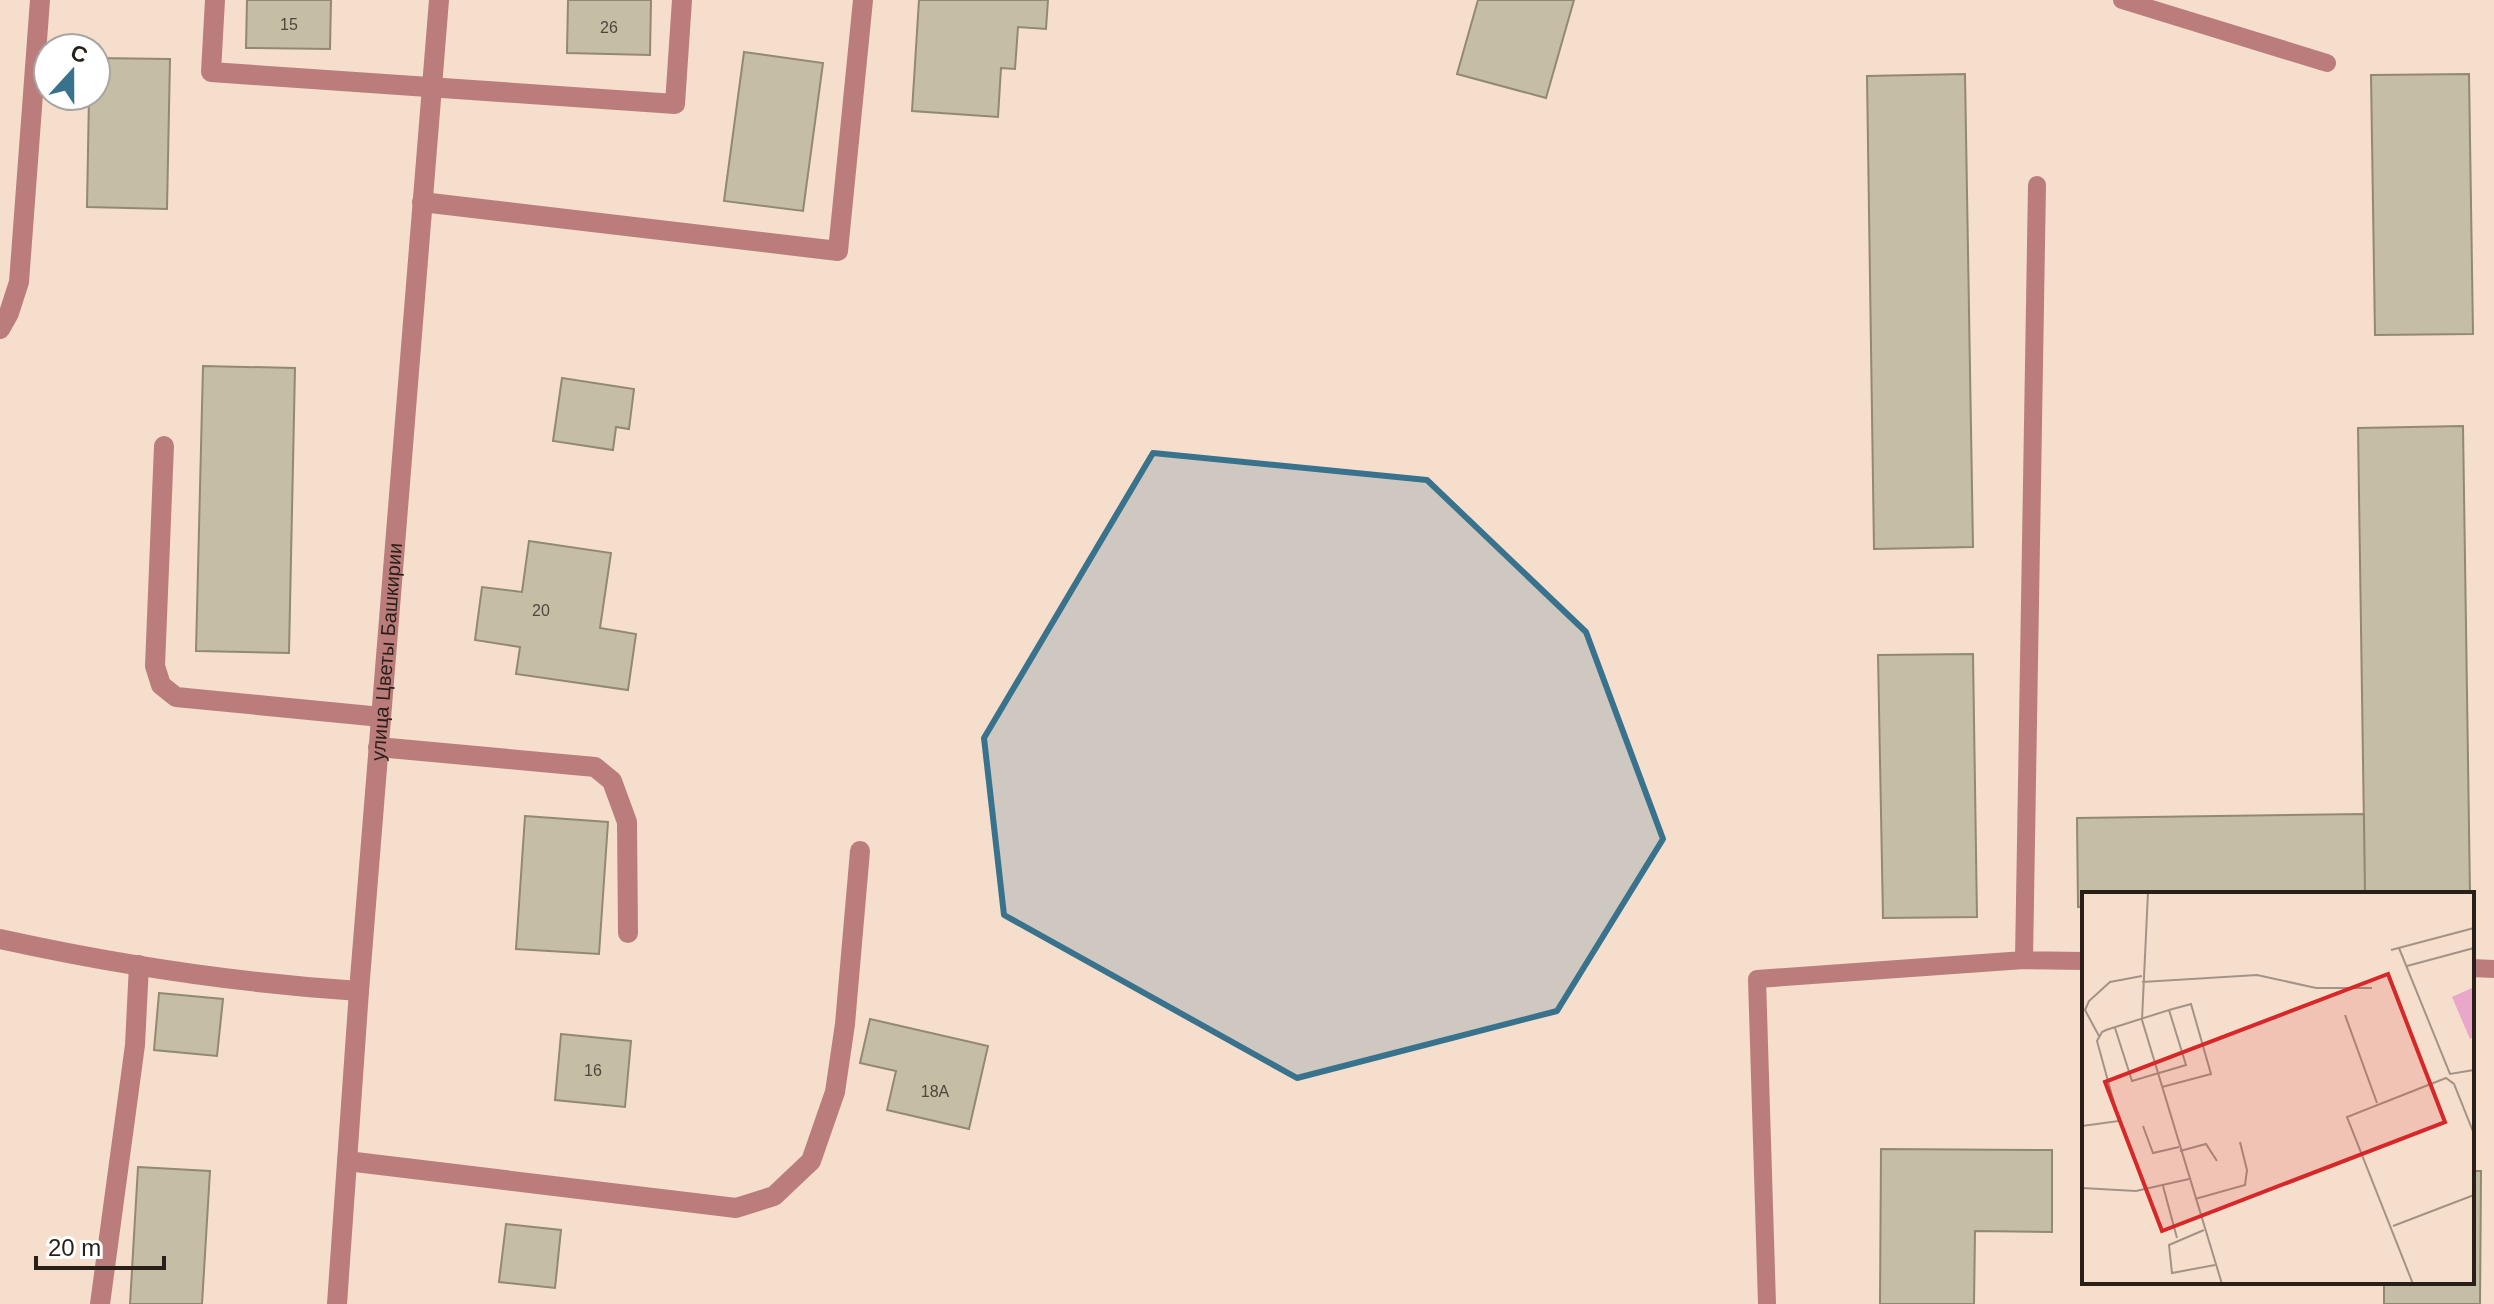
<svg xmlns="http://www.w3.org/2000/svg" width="2494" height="1304" viewBox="0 0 2494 1304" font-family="Arial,sans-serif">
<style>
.building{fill:#c6bda5;stroke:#918972;stroke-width:2}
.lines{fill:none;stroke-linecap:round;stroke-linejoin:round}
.lane{stroke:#bb7d7b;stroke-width:18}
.street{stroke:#bb7d7b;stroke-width:20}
.marked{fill:#39728c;fill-opacity:0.2;stroke:#39728c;stroke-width:6;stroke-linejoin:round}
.labels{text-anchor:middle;stroke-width:6;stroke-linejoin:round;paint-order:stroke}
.number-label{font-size:16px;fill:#50463c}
.street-label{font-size:20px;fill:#281f19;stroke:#fff}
.inset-road{fill:none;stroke:#a49285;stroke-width:2}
.view{fill:#d62828;fill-opacity:0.15;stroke:#d62828;stroke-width:4}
.inset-edge{fill:none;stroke:#281f19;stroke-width:4}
</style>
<rect width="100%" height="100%" fill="#f6decd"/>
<path class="building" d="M247,0h84l-1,49 -84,-1z
M568,0h83l-1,55 -83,-2z
M919,0h129l-2,29 -28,-2 -3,42 -14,-1 -3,49 -86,-6z
M1478,0h96l-28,98 -89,-24z
M744,52l79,11 -20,148 -79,-10z
M96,58l74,1 -3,150 -80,-2 2,-111h7z
M1965,74l8,473 -99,2 -7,-473z
M2469,74l4,260 -98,1 -4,-260z
M203,366l92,2 -6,285 -93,-2z
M562,378l72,11 -5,40 -13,-2 -3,23 -60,-9z
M2463,426l7,468h-105l-7,-466z
M529,541l82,12 -11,75 36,6 -8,56 -112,-16 4,-27 -45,-7 7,-53 40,5z
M1973,654l4,263 -94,1 -5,-263z
M2364,814l1,80h-281v12l-6,1 -1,-89z
M525,816l83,6 -9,132 -83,-5z
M159,993l64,6 -6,57 -63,-6z
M870,1019l118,27 -19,83 -82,-19 9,-39 -36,-8z
M561,1034l70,7 -6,66 -70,-7z
M1881,1149l171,1v82l-77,-1 -1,73h-94z
M138,1167l72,4 -8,133h-72z
M2472,1171h9l-1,133h-96v-22h88z
M506,1224l55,6 -6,58 -56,-6z"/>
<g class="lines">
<path class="lane" d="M2122,0l205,63
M2024,960l13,-775
M2472,968l22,1
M1767,1304l-10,-325 267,-19 60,1"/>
<g class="street">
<path d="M215,0l-4,72 464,32 7,-104"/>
<path d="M422,202l416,49 25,-251"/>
<path d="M0,329l9,-16 10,-31 21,-282"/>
<path d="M164,446l-9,220 6,19 15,12 205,20"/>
<path d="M378,747l217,20 17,14 15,41 1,111"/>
<path d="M0,939c118,26 238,44 359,52"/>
<path d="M347,1161l389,47 38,-12 37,-35 24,-69 10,-68 15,-173"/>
<path d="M100,1304l35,-259 4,-80"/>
<path id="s1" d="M337,1304l22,-313 80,-991"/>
</g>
</g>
<path class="marked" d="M1153,453l274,27 159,152 77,207 -106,172 -260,67 -293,-163 -20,-177z"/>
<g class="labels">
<g class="number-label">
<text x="289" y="30">15</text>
<text x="609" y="33">26</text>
<text x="541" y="616">20</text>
<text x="593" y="1076">16</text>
<text x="935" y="1097">18А</text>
</g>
<g class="street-label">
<text dy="7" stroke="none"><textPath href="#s1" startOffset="654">улица Цветы Башкирии</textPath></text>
</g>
</g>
<g transform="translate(2082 892)">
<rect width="392" height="392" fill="#f6decd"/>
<path d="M392,95v50l-4,2 -18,-42z" fill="#e9a8ca"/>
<path class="inset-road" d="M66,0l-6,128 80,264M317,56l51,126 24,-4M309,58l83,-22M325,74l67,-18M60,90l115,-7 59,13h56M263,123l32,88M17,144l-14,-26 4,-9 21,-19 32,-6M80,195l49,-13 -20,-70 -22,6M0,234l37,-5 -22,-80 5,-9 4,-2 63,-20 17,55 -54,16 -17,-53M61,234l10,27 26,-6M98,259l26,-7 11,17M81,294l14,52M0,296l54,3 53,-12M113,307l50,-14 2,-15 -7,-28M311,334l81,-31M122,338l-35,15 3,28 43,-8M331,392l-66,-167 99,-39 8,6 20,50"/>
<path class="view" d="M306,82l57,148 -283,109 -57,-149z"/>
<rect width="392" height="392" class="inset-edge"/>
</g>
<g transform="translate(72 72) rotate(21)"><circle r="38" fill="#ffffff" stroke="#a9a5a3" stroke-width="2"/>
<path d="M0-6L14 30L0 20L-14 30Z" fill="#39728c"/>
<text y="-12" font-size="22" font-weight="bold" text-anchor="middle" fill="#281f19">С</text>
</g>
<path d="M36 1256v12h128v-12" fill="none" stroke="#281f19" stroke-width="4"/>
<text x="48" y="1256" font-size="24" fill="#281f19" stroke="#ffffff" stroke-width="6" paint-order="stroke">20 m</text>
</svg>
